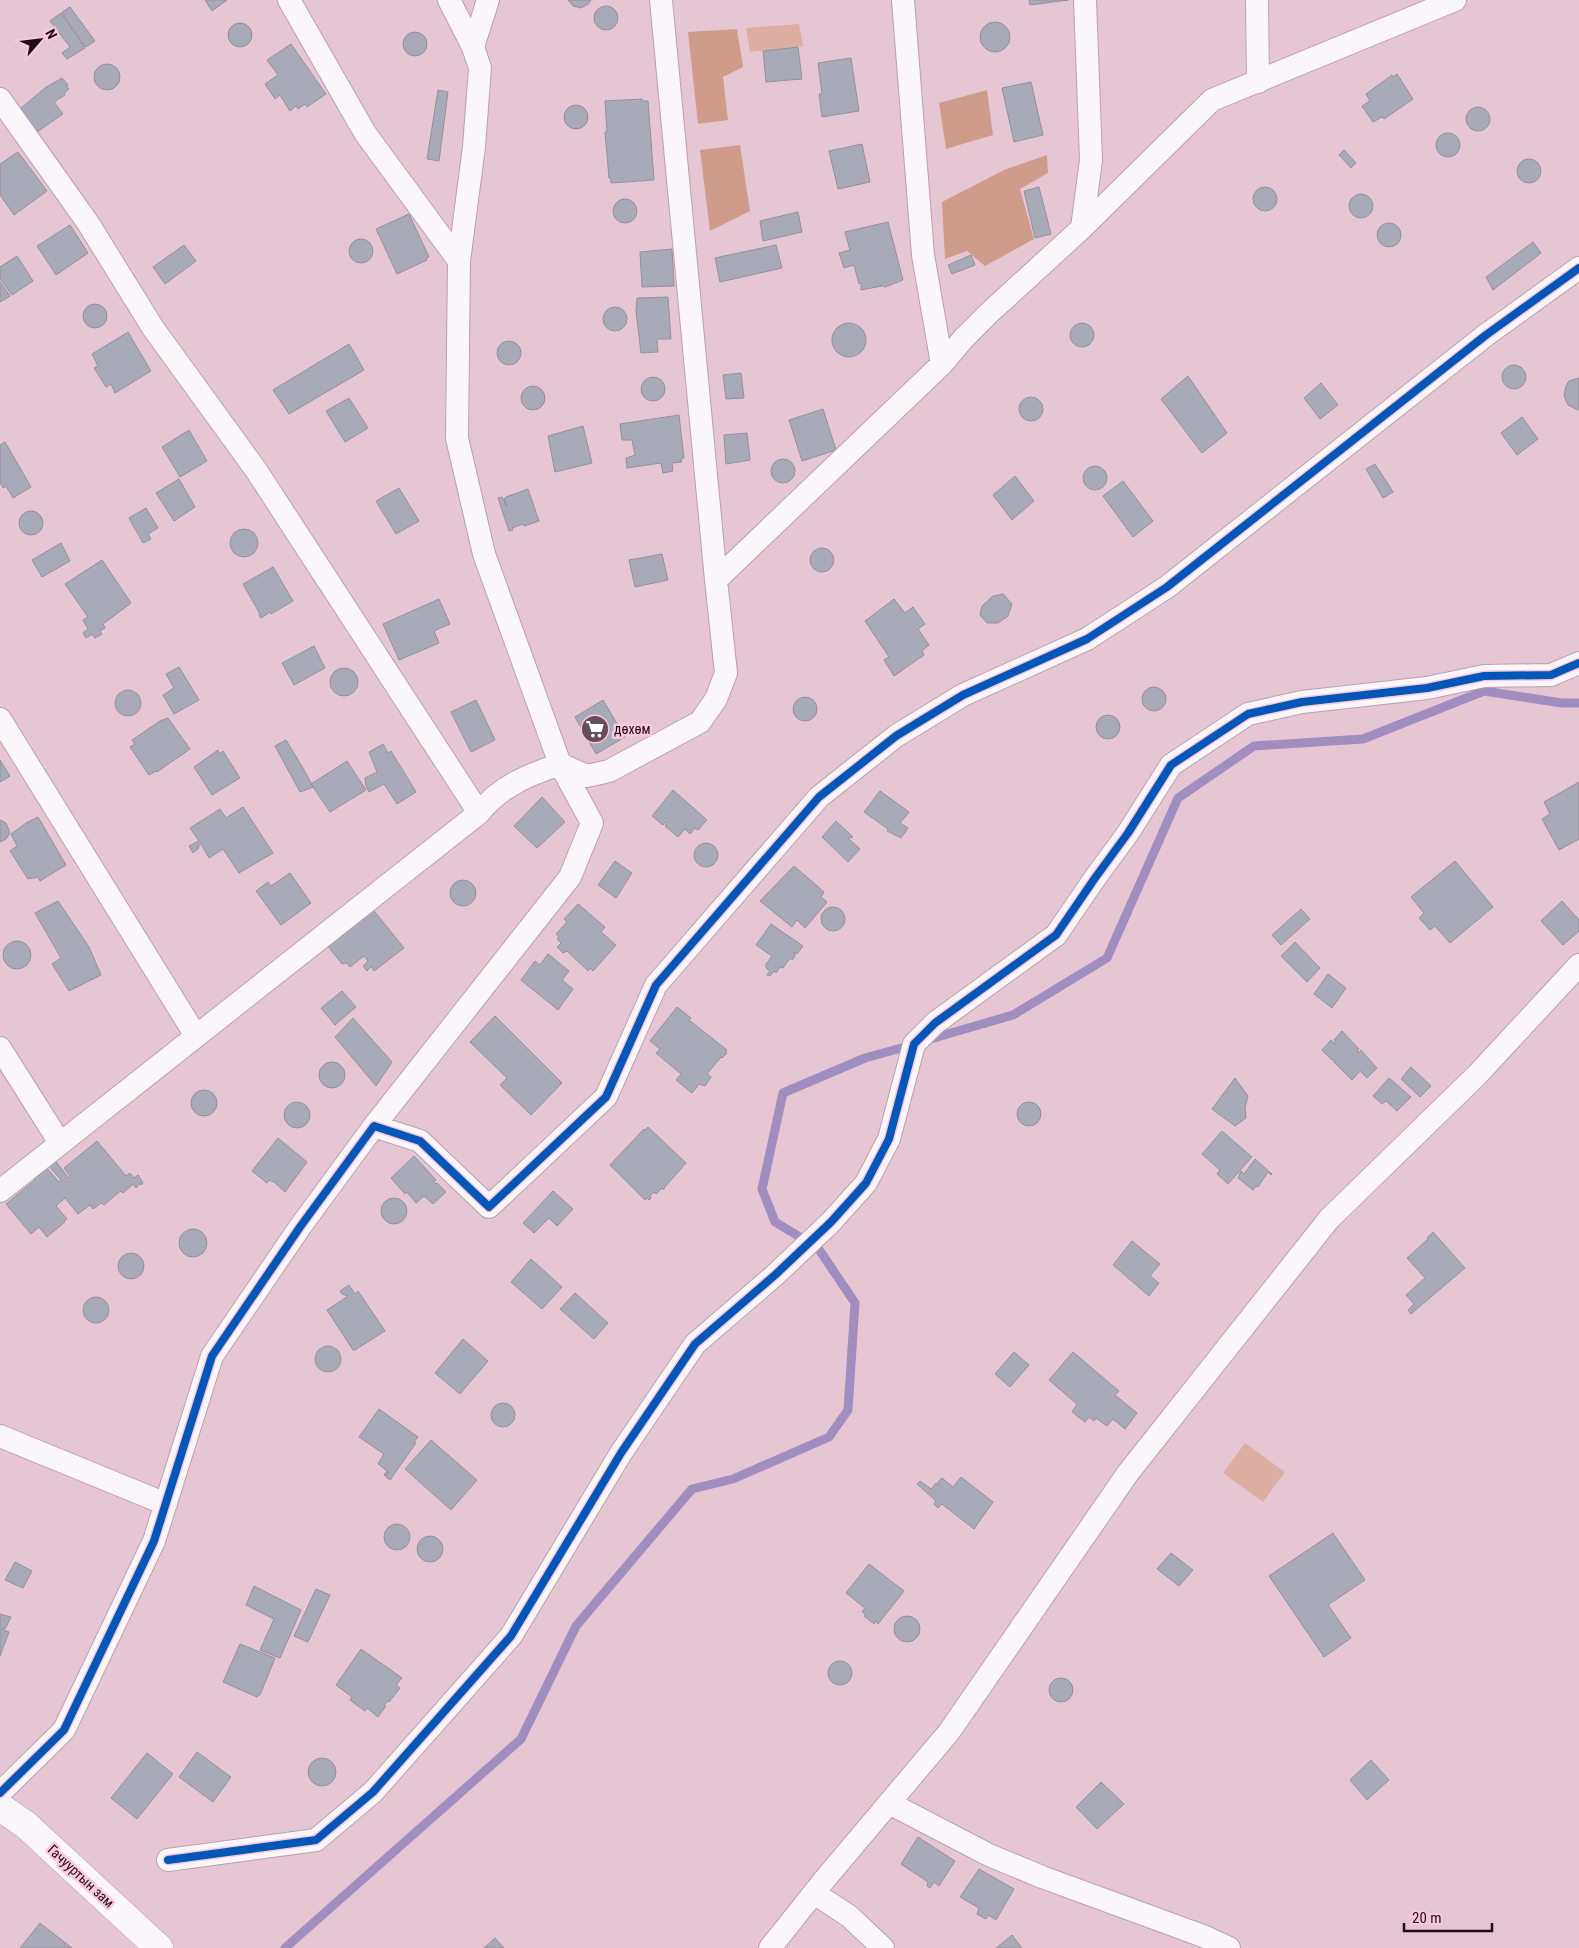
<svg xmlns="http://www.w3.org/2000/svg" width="1579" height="1948" viewBox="0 0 1579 1948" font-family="'Roboto Condensed',sans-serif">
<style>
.green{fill:#ddafa2}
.forest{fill:#cf9c8c}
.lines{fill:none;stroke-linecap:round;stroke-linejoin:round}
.stream{stroke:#a08ec0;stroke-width:9}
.building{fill:#a9aab7;stroke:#93909c}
.street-casing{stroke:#baa0ab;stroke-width:24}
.secondary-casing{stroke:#baa0ab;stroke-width:29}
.street{stroke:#fbf6f9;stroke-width:22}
.secondary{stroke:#fbf6f9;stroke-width:28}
.cycleway-casing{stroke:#fbc9de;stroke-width:11}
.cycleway{stroke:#0057b8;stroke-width:8}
.labels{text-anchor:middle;stroke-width:5;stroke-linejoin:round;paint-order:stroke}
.poi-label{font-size:14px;fill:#210c16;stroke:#fbc9de;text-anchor:start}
.street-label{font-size:14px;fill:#210c16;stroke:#fbc9de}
</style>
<rect width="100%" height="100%" fill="#e7c6d4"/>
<path class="green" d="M799,24l4,22 -53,6 -4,-24z
M1245,1443l40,29 -22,30 -40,-29z"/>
<path class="forest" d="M737,29l6,38 -20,10 5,43 -30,4 -10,-92z
M987,90l6,45 -47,14 -7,-46z
M740,145l10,66 -40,20 -10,-81z
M1047,155l1,18 -28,16 14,50 -49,27 -18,-15 -22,8 -3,-57 62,-32z"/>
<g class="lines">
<path class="stream" d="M927,1040l86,-25 94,-57 71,-160 76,-52 109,-7 121,-48 78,12h17
M285,1948l236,-209 55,-113 116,-137 41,-10 96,-42 19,-27 7,-107 -37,-55 -43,-26 -13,-33 21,-96 82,-35 47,-13"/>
</g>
<path class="building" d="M205,0h22l-15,11z
M568,0h23l-3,4 -7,4 -8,-2z
M1029,0h39l-38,5z
M594 18a12 12 0 1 1 24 0a12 12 0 1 1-24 0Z
M70,7l25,34 -9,6 -12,-16 11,17 -18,11 -5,-6 8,-6 -20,-26 11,-8 12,17 -11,-18z
M980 37a15 15 0 1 1 30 0a15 15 0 1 1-30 0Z
M228 35a12 12 0 1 1 24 0a12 12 0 1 1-24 0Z
M403 44a12 12 0 1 1 24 0a12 12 0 1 1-24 0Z
M291,44l35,50 -19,13 -2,-3 -7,5 -2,-3 -6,5 -10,-16 -5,4 -10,-15 13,-9 -11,-15z
M798,47l4,32 -36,3 -3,-31z
M851,58l8,53 -37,6 -3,-23h3l-4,-31z
M94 77a13 13 0 1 1 26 0a13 13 0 1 1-26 0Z
M1397,74l16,25 -29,20 -2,-2 -9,5 -11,-16 8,-5 -4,-7 26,-19 1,2z
M62,78l6,7 -2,1 3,3 -5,4 1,2 -11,7 9,12 -26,18 -16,-24 24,-20z
M1031,82l12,53 -29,7 -12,-54z
M438,90l10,2 -9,69 -12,-2z
M642,99v2h6l6,79 -43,3v-5h-2l-4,-46h2l-2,-31z
M564 117a12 12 0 1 1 24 0a12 12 0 1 1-24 0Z
M1466 119a12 12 0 1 1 24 0a12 12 0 1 1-24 0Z
M1436 145a12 12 0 1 1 24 0a12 12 0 1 1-24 0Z
M862,144l8,38 -32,7 -9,-38z
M1344,150l12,13 -5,5 -12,-13z
M18,152l29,39 -33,24 -14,-20v-31z
M1517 171a12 12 0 1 1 24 0a12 12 0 1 1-24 0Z
M1253 199a12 12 0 1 1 24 0a12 12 0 1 1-24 0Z
M1039,187l12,47 -16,4 -11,-47z
M1349 206a12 12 0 1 1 24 0a12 12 0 1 1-24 0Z
M613 211a12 12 0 1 1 24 0a12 12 0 1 1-24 0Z
M798,212l4,20 -39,9 -3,-20z
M409,214l20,43 -3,2 1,1 -30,14 -21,-45z
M888,222l15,58 -15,6 -4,1 -3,-3 1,2 -21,4v-7l-2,1 -5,-19 -10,3 -5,-15 11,-3 -5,-18z
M1377 235a12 12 0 1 1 24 0a12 12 0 1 1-24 0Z
M70,225l18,28 -32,22 -19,-29z
M349 251a12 12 0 1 1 24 0a12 12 0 1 1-24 0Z
M1533,242l8,11 -48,37 -7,-13z
M184,245l12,16 -31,23 -12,-17z
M776,245l6,23 -62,14 -5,-24z
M672,249l2,37 -32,1 -2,-35z
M971,255l4,10 -23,9 -4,-9z
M17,256l16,25 -21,14 -12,-16v-12z
M0,282l10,14 -10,6z
M668,297l3,42h-14l1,13 -17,1 -5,-42 1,-13z
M83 316a12 12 0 1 1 24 0a12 12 0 1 1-24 0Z
M603 319a12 12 0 1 1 24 0a12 12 0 1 1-24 0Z
M1070 335a12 12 0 1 1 24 0a12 12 0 1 1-24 0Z
M832 340a17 17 0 1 1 34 0a17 17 0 1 1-34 0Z
M128,332l23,39 -36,22 -4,-9 -5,3 -12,-19 4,-2 -6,-12z
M497 353a12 12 0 1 1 24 0a12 12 0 1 1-24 0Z
M349,344l15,26 -75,44 -16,-24z
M1502 377a12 12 0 1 1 24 0a12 12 0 1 1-24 0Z
M741,373l3,25 -18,1 -3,-24z
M1188,376l39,57 -25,20 -41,-54z
M641 389a12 12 0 1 1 24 0a12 12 0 1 1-24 0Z
M1579,378v32h-1l-10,-5 -4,-9 2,-10 3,-5z
M1321,383l17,22 -18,14 -16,-21z
M521 398a12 12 0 1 1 24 0a12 12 0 1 1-24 0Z
M1019 409a12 12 0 1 1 24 0a12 12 0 1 1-24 0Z
M349,398l19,30 -23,14 -19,-31z
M823,409l13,41 -34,11 -13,-41z
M679,415l5,43 -3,1 1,3 -10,1 1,8 -10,2 -2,-10 -34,5 -1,-10 9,-3 -3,-15h-10l-2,-16z
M1522,417l16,22 -21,16 -16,-22z
M583,426l9,37 -37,9 -7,-36z
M189,430l18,31 -27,16 -18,-30z
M747,433l3,27 -24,4 -2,-29z
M5,442l26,45 -18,11 -7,-12 -3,2 -3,-6v-37z
M771 471a12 12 0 1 1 24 0a12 12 0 1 1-24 0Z
M1375,464l18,28 -10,6 -17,-29z
M1083 478a12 12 0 1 1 24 0a12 12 0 1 1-24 0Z
M1015,476l19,25 -22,19 -19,-25z
M179,479l16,28 -21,14 -18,-28z
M1123,481l30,40 -20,16 -30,-41z
M399,488l20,33 -23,13 -20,-33z
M528,489l11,32 -15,5 -1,-2 -11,4 1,2 -4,1 -11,-33 4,-1 5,9 -3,-7 2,-2z
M146,508l12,20 -10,6 3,5 -8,4 -14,-25z
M19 523a12 12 0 1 1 24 0a12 12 0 1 1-24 0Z
M230 543a14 14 0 1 1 28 0a14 14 0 1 1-28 0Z
M61,543l9,18 -28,16 -10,-17z
M810 560a12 12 0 1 1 24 0a12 12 0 1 1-24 0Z
M662,554l6,26 -33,7 -6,-27z
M102,560l29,43 -28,21 2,4 -5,3 2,3 -7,4 -3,-4 -6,4 -3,-5 5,-4 -5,-9 5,-3 -23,-33z
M273,567l20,34 -22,13 -1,-2 -9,6 -2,-3 1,-1 -17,-30z
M1003,594l9,10 -4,12 -10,7h-11l-7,-8 2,-9 11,-10z
M439,599l11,25 -16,7 5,12 -40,17 -16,-36z
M894,599l11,14 8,-6 12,17 -7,5 11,16 -7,6 2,4 -30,21 -10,-16 5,-3 -24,-36z
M314,646l11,22 -31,17 -12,-22z
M179,667l20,33 -25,14 -11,-19 11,-7 -8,-14z
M330 682a14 14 0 1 1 28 0a14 14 0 1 1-28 0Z
M1142 699a12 12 0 1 1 24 0a12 12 0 1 1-24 0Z
M115 703a13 13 0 1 1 26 0a13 13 0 1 1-26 0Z
M793 709a12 12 0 1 1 24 0a12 12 0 1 1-24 0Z
M476,700l19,40 -24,12 -20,-40z
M603,700l22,37 -29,17 -21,-37z
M1096 727a12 12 0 1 1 24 0a12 12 0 1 1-24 0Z
M168,718l22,31 -33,23 -1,-1 -7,4 -19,-28 5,-3 -3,-4 28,-19z
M286,740l17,28 10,19 -13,5 -25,-46z
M383,744l5,9 3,-2 25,41 -19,12 -13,-20 -15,8 -3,-6 -1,-8 12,-6 -8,-20z
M218,750l1,4 4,-3 17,27 -28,17 -18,-28z
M0,760l10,16 -10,6z
M347,761l19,29 -36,22 -19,-28z
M1579,782v57l-20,11 -17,-31 8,-5 -6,-12z
M673,790l34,30 -9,10 -3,-2 -5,6 -5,-5 -7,8 -13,-11 2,-3 -2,-1 -2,3 -11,-9z
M880,791l29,21 -9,11 8,5 -7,10 -14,-7 1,-2 -24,-17z
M542,797l23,25 -28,26 -23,-22z
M243,807l30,46 -34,20 -16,-24 -14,9 -8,-14 -3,2 1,2 -6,5 -4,-7 10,-5 -9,-13 30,-19 6,9z
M38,817l28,48 -26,16 -2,-4 -10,2 -18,-28 7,-5 -6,-12 15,-11z
M0,820l6,3 4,10 -4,6 -6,3z
M836,821l17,16 -5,1 12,11 -12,13 -26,-25z
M694 855a12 12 0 1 1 24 0a12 12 0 1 1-24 0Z
M615,861l17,12 -16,25 -18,-13z
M1455,861l38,46 -43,36 -15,-17 -5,4 -11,-12 5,-5 -13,-16z
M794,866l30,26 -3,5 6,5 -22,26 -8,-8 -5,7 -32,-26z
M290,873l21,30 -30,22 -25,-34 12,-9 3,4z
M450 893a13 13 0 1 1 26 0a13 13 0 1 1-26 0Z
M58,901l31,46 12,28 -32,16 -17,-27 9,-6 -26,-45z
M1562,901l17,19v11l-16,14 -22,-24z
M578,904l27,23 -4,5 15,13 -23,26 -3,-3 -2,3 -21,-20 -4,2 -6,-6 4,-4 -4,-4 2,-2 -3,-3 11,-12 -3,-3z
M821 919a12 12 0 1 1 24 0a12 12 0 1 1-24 0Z
M371,907l33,41 -30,23 -3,-4 -4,4 -4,-5 5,-5 -4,-5 -14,11 -3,-4 -5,1 -18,-23z
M1301,909l9,10 -29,26 -9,-10z
M771,924l32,22 -6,8 -3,-2 1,4 -3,4 -2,-2 -7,10 -3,-1 -4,6 -2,-2 -4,5 -3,-1 3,-4 -4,-3v-4l6,-8 -16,-11z
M3 955a14 14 0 1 1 28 0a14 14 0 1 1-28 0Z
M1295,942l25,26 -13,14 -26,-26z
M548,954l21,17 -7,9 11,9 -15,21 -37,-30 14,-19 5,4z
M1328,974l18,14 -14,20 -18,-14z
M342,991l14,16 -21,18 -14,-17z
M677,1007l14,11 -2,2 38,30 -2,2 2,1 -5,5 -1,-1 -14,17 4,3 -6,9 -6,-2 -7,9 -16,-13 5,-6 -25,-21 4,-4 -10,-8z
M495,1016l67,67 -31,32 -31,-30 7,-7 -37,-36z
M353,1018l39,44 -16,24 -41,-49z
M1342,1031l17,18 -2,2 1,2 3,-3 16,18 -10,10 -7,-7 -8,9 -18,-18v-3l-2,1 -10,-10 9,-10 4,4 1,-2 -2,-2z
M319 1075a13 13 0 1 1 26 0a13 13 0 1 1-26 0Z
M1411,1067l20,19 -11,11 -19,-18z
M1235,1078l13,18 -3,12 1,10 -11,8 -23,-17z
M1389,1078l22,19 -14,14 -11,-10 -4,3 -9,-8z
M191 1103a13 13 0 1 1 26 0a13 13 0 1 1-26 0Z
M1017 1114a12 12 0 1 1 24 0a12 12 0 1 1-24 0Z
M284 1115a13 13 0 1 1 26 0a13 13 0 1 1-26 0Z
M648,1127l38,36 -22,25v2l-2,-2 -6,6 -2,-2 -4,4 1,2 -2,2 -2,-2 -2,2 -35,-35 34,-36 1,1z
M1222,1131l30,26 -24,27 -11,-10 3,-4 -18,-16z
M278,1138l29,24 -22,30 -11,-10 -5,-2 -2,3 -15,-12z
M97,1141l29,35 4,-3 4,5 4,-3 5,8 -2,2 -1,-2 -4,5 -3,-4 -10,9 -2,-2 -3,2 -14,12 -3,-2 -8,6 -3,-4 -12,9 -13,-16 -9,8 11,13 -3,2 1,1 -18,15 -8,-10 -8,7 -25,-30 29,-24 -2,-2 11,-13 15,17 2,-2 -12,-14 5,-3 -3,-2 2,-3 16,20 2,-1 -7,-9z
M414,1156l22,24 -2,2 2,2 1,-1 9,9 -13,12 -9,-8 -8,7 -9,-11 -2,2 -14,-16z
M1255,1159l17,15 -1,1 -3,-3 -10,15 -2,-1 -3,4 -15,-12 3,-7 3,3z
M553,1191l20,18 -16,17 -8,-8 -15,15 -11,-10z
M381 1211a13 13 0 1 1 26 0a13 13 0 1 1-26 0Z
M179 1243a14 14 0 1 1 28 0a14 14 0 1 1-28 0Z
M1433,1232l32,36 -54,46 -3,-4 6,-6 -8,-9 19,-17 -18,-20 21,-19 -1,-1z
M1132,1241l28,23 -10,12 9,7 -10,13 -36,-31z
M118 1266a13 13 0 1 1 26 0a13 13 0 1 1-26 0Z
M531,1259l31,28 -20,22 -31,-27z
M349,1285l6,9 3,-3 27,40 -30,19h-2l-26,-40 21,-14 -6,-2 -2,-3z
M575,1293l33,30 -14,16 -34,-30z
M83 1310a13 13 0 1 1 26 0a13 13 0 1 1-26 0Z
M463,1339l25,22 -28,33 -25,-21z
M315 1359a13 13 0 1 1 26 0a13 13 0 1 1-26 0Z
M1014,1352l15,13 -19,22 -15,-13z
M1073,1352l46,39 -4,4 22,18 -12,16 -12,-10 -6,7 -11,-8 -2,3 -5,-4 -4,5 -13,-10 5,-8 -28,-24z
M491 1415a12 12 0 1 1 24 0a12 12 0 1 1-24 0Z
M379,1409l39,28 -4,5 2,1 -26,37 -4,-3 3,-5h-1l-3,4 -1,-1 3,-4 -9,-7 6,-10 -25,-17z
M431,1440l46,40 -26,30 -46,-41z
M961,1477l32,25 -19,27 -32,-25 -4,4 -4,-4 2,-3 -19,-17 3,-3 11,8 5,-6 3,2 -1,-3 4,-4 11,9z
M384 1537a13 13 0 1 1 26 0a13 13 0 1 1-26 0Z
M1333,1533l32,47 -37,25 23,33 -27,19 -55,-81z
M417 1549a13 13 0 1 1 26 0a13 13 0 1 1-26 0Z
M1171,1553l22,17 -14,16 -22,-17z
M15,1562l17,9 -9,17 -18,-8z
M869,1564l35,27 -26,33 -2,-3 -2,3 -10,-8 2,-2 -4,-2 3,-4 -19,-15z
M254,1586l47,24 -21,48 -20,-8 14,-31 -28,-14z
M316,1589l14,6 -22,47 -14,-6z
M0,1614l11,3 -6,12 -3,-1 -1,1 8,3 -9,24z
M894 1629a13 13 0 1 1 26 0a13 13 0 1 1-26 0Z
M240,1644l35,14 -15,37h-2l-1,2 -34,-15z
M361,1649l41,29 -6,7 4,3 -11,14 -1,-1 -4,4 2,1 -8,11 -11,-9 -2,3 -15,-11 2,-3 -16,-12z
M828 1673a12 12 0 1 1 24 0a12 12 0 1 1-24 0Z
M1049 1690a12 12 0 1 1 24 0a12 12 0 1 1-24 0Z
M197,1752l34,25 -18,25 -34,-25z
M147,1753l26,21 -36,45 -26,-21z
M308 1772a14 14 0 1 1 28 0a14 14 0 1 1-28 0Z
M1371,1760l18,20 -22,20 -17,-20z
M1101,1782l23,22 -27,25 -21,-22z
M918,1837l37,24 -16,25 -5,-4 -4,6 -3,-2 1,-4 -27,-18z
M979,1869l35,20 -18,31 -8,-5 -2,4 -9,-5 2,-6 -19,-11z
M40,1923l32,25h-52z
M1012,1935l10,13h-26z
M495,1938l9,10h-20z"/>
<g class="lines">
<defs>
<path id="street" d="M289,0l76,133 94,128 -2,177 27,116 76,210 32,59 -22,54 -196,249
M449,0l24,47 7,21 -6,79 -15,114
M661,0l55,580
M903,0l20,255 19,109
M1257,0l1,82
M473,47l15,-47
M0,99l88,124 65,105 103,142 223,343
M1082,228l9,-68 -6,-160
M0,719l196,317
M0,1048l60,95
M0,1191l479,-378c21,-27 50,-38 81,-49l27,12 22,-5 91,-49 16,-23 10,-26 -10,-93 226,-216 22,-26 25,-25 93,-85 130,-128 243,-100
M0,1436l166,68
M0,1793l64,-63 90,-189 58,-185 88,-129 74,-101 46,15 69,66 117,-110 50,-112 163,-188 77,-61 67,-41 124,-56 80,-52 319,-252 93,-67
M889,1803l100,52 53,22 161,59 26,12
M168,1860l148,-20 57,-48 138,-156 110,-183 74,-109 80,-69 56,-53 35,-39 23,-44 25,-95 21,-21 121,-88 39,-57 33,-45 43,-68 77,-51 54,-12 125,-14 57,-12 67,-1 28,-12
M814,1893l35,23 34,32
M770,1948l55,-69 124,-147 179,-259 201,-254 148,-144 102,-110"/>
<path id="secondary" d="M0,1807l26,18 133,123"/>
</defs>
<use href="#street" class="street-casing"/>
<use href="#secondary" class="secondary-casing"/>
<use href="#street" class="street"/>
<use href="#secondary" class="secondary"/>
<defs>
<path id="cycleway" d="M0,1793l64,-63 90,-189 58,-185 88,-129 74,-101 46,15 69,66 117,-110 50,-112 163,-188 77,-61 67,-41 124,-56 80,-52 319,-252 93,-67
M168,1860l148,-20 57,-48 138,-156 110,-183 74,-109 80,-69 56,-53 35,-39 23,-44 25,-95 21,-21 121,-88 39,-57 33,-45 43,-68 77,-51 54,-12 125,-14 57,-12 67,-1 28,-12"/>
</defs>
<use href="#cycleway" class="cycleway-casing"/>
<use href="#cycleway" class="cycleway"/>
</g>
<defs>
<symbol id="supermarket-disc" viewBox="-11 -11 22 22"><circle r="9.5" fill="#664d58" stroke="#fbc9de"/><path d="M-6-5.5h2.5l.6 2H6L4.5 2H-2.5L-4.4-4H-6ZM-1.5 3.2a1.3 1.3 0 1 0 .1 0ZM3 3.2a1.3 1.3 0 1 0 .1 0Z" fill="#fff"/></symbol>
</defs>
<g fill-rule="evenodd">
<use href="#supermarket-disc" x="579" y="713" width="32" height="32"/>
</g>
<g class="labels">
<g class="poi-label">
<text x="614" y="734">дөхөм</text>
</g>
<g class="street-label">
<text transform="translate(81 1876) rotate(43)" y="5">Гачууртын зам</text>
</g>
</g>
<g transform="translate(40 40) rotate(62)" stroke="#fbc9de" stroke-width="4" paint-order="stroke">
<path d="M0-4L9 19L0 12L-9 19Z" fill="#210c16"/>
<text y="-8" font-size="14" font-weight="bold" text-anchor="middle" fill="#210c16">N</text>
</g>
<path d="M1404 1923v8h88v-8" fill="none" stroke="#210c16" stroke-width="2.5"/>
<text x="1412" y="1923" font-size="15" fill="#210c16" stroke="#fbc9de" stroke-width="4" paint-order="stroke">20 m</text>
</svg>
